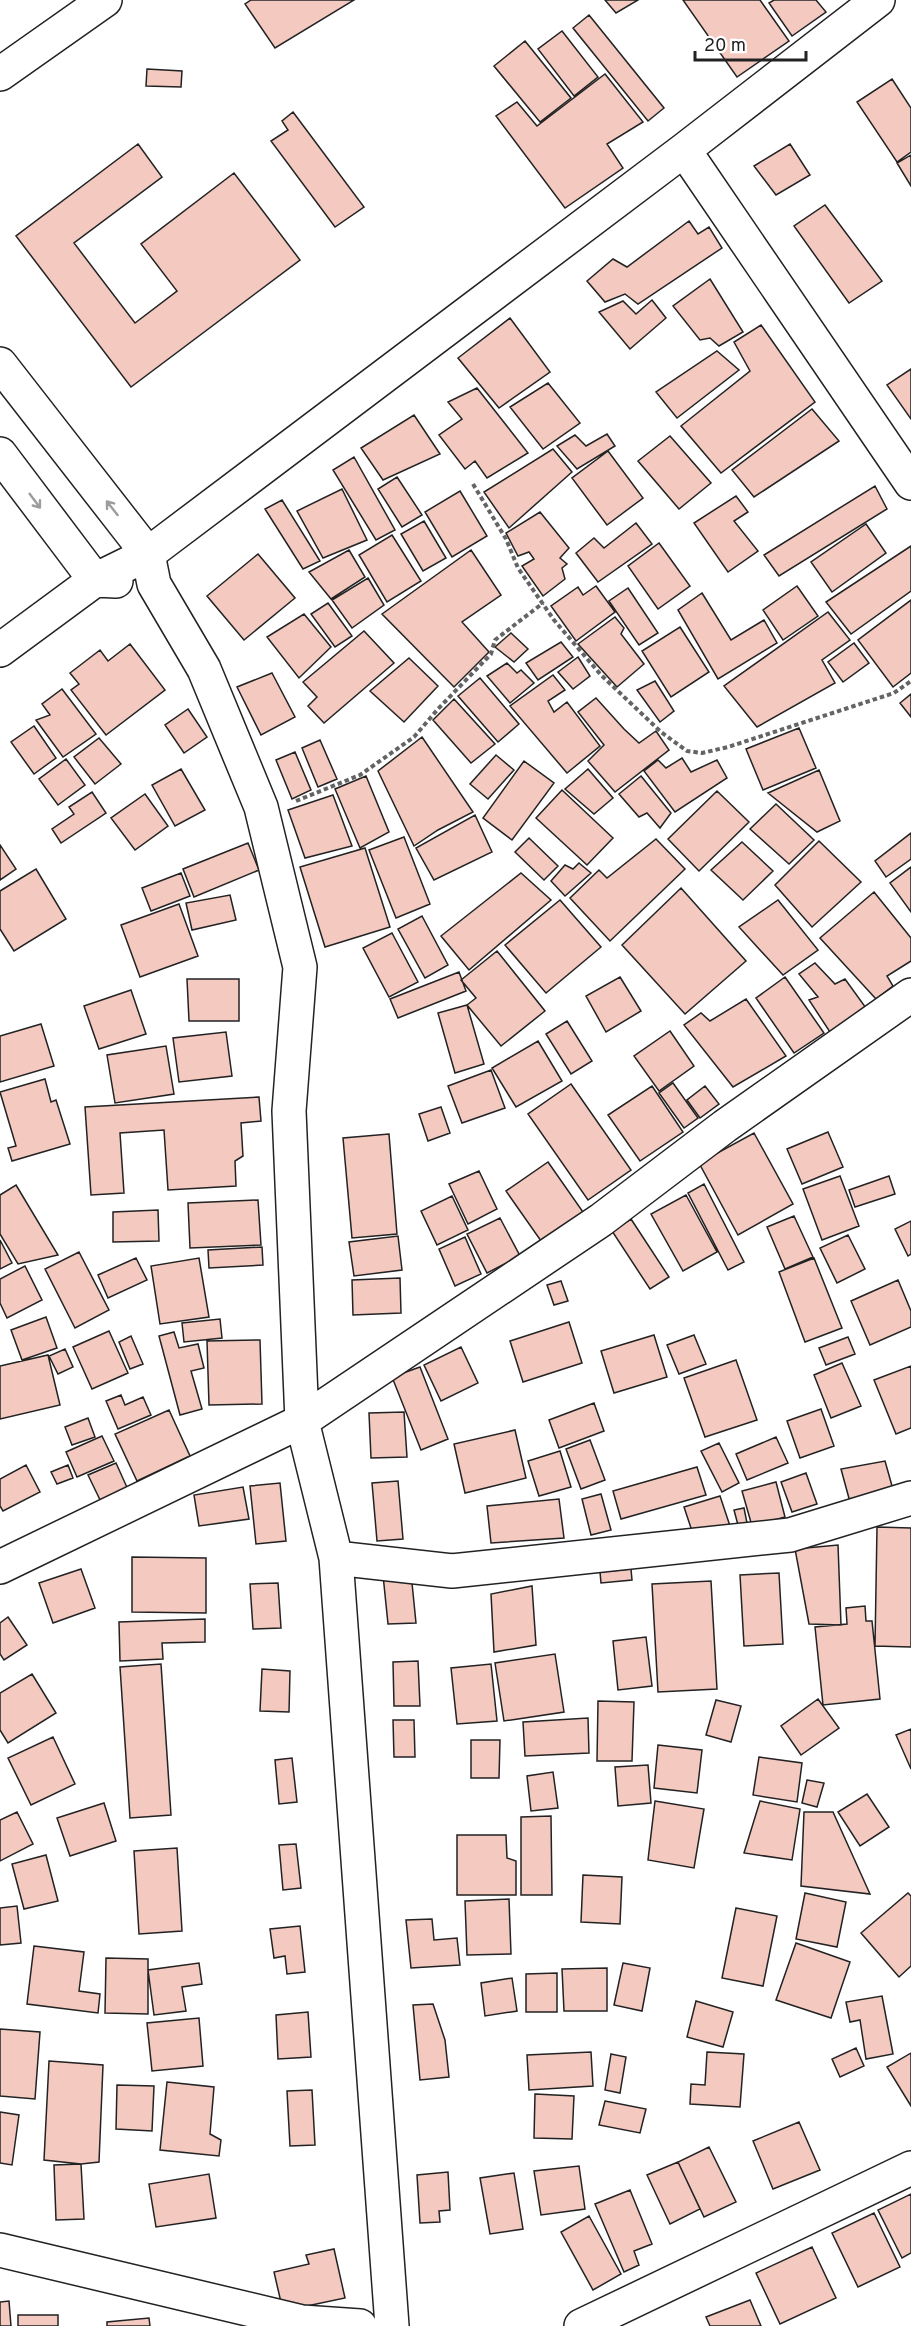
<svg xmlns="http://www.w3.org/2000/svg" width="911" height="2326" viewBox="0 0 911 2326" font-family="Overpass,sans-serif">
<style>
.building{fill:#f3c9c0;stroke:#222;stroke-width:1.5}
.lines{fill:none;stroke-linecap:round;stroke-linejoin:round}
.street-casing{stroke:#222;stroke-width:36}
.path{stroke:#646464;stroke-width:4;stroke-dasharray:4.5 3;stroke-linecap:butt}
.street{stroke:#fff;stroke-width:33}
.oneway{stroke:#9c9c9c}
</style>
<rect width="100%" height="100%" fill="#fff"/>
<path class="building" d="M251,0h103l-79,48 -30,-44z
M605,0h33l-22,13z
M683,0h77l29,41 -52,36z
M774,0h42l10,12 -34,24 -23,-33z
M589,15l75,93 -16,13 -75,-93z
M562,31l36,46 -24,19 -36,-47z
M525,41l46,57 -31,24 -46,-56z
M147,69l35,2 -1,16 -35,-1z
M605,74l38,48 -36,22 16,24 -58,40 -69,-92 21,-14 20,24z
M892,79l19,29v44l-14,10 -40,-60z
M293,112l71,95 -29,20 -64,-86 17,-11 -6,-9z
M138,144l24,33 -88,66 61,80 42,-32 -36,-47 93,-71 66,87 -169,127 -115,-151z
M790,144l20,31 -34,20 -22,-29z
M911,155v31l-14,-23z
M825,205l57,76 -33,22 -55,-77z
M689,221l9,13 11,-7 13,21 -84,56 -13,-10 -20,8 -18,-21 26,-22 14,8z
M710,279l33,53 -24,14 -9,-8 -10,2 -27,-34z
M652,300l14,18 -36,31 -31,-37 24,-11 13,13z
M510,318l40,54 -51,36 -41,-50z
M761,325l54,77 -94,71 -40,-47 69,-55 -16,-29z
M717,351l22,19 -62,48 -21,-26z
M911,369v50l-24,-34z
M548,383l32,40 -37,26 -33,-42z
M477,388l51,65 -41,25 -12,-17 -10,8 -26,-34 23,-16 -14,-17z
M812,409l27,32 -85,56 -22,-27z
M414,415l26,39 -57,26 -22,-32z
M607,434l8,12 -38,23 -20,-23 18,-11 11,11z
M670,436l41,47 -32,26 -41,-48z
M553,449l19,23 -63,56 -25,-36z
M608,451l35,47 -36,27 -35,-47z
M354,457l41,73 -19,10 -43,-70z
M397,477l25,38 -20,12 -24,-38z
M875,486l12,23 -108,67 -15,-21z
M342,489l25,51 -44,18 -26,-47z
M460,491l27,45 -35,21 -27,-45z
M736,496l12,16 -14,9 24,30 -30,21 -34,-49z
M282,500l38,61 -17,8 -38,-60z
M540,512l29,36 -9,10 7,6 -5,4 3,11 -22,17 -21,-30 12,-7 -5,-7 -11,4 -12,-23z
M424,521l22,37 -23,13 -22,-37z
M636,523l16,21 -54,38 -22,-29 18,-15 10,10z
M866,524l20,29 -54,39 -21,-30z
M392,535l29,46 -34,21 -28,-47z
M659,543l31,43 -32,23 -30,-43z
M911,546v45l-60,43 -25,-32z
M349,550l16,27 -34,22 -22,-27z
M471,550l30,45 -39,27 27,30 -35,35 -72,-73z
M258,554l37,44 -51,42 -37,-44z
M368,578l16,27 -32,23 -20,-28z
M596,586l19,26 -39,29 -25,-35 27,-19 5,8z
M797,586l21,30 -35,24 -20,-30z
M628,588l30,45 -19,12 -30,-44z
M702,593l29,47 33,-20 13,23 -59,36 -40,-69z
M911,600v73l-18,14 -35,-47z
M328,603l24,33 -17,11 -24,-33z
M828,612l22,28 -28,20 13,23 -78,44 -33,-41z
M304,614l27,33 -32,31 -32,-41z
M615,617l9,11 -3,6 23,30 -27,23 -39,-43z
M680,627l29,45 -38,25 -29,-46z
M364,631l30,32 -70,60 -16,-17 9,-9 -14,-15z
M511,633l17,16 -14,13 -19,-15z
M561,642l12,15 -35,23 -12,-17z
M854,643l15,20 -26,19 -15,-20z
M130,644l35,46 -59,45 -35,-45 8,-6 -9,-11 30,-23 8,11z
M578,657l12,19 -17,13 -15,-17z
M409,658l29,28 -34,36 -34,-31z
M507,663l10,10 4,-3 13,13 -24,20 -23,-27z
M272,673l23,44 -34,18 -24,-48z
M553,675l12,15 -17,11 6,11 13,-10 33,44 -33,27 -57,-67z
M480,678l39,46 -21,18 -40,-46z
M655,681l19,30 -14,11 -23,-32z
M62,689l34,45 -33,23 -27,-37 14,-5 -8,-11z
M911,694v23l-11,-14z
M596,698l28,31 15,14 17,-12 13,19 -54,42 -27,-31 16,-16 -26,-33z
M454,699l41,45 -24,19 -38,-43z
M188,709l19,28 -23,16 -19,-28z
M34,726l22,32 -22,16 -23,-32z
M799,728l17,40 -53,22 -17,-41z
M422,737l51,75 -35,18 -24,16 -36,-75z
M99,738l22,26 -26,20 -21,-27z
M320,740l17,39 -19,8 -16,-39z
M295,752l16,38 -19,9 -16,-39z
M496,755l18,15 -26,29 -18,-15z
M682,758l9,14 26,-12 10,18 -52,34 -31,-41 14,-11 8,8z
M66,759l19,26 -27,20 -19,-26z
M524,761l30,22 -42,57 -29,-22z
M181,769l24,41 -30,16 -23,-41z
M588,769l25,29 -19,16 -29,-25z
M819,770l21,51 -23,11 -49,-39z
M366,776l23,56 -29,16 -25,-59z
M641,776l30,37 -11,15 -13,-15 -8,4 -20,-23z
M562,790l51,48 -26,27 -51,-47z
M717,791l32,31 -50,49 -31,-32z
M92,792l14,21 -45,30 -9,-14 22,-15 -5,-7z
M145,794l23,32 -33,24 -24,-32z
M333,795l19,51 -47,12 -17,-48z
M776,804l38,36 -25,24 -39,-35z
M475,815l17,37 -58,28 -18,-32z
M911,833v26l-25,18 -11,-16z
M404,837l26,67 -34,14 -27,-68z
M529,838l29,28 -14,14 -29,-28z
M656,839l29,30 -75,72 -40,-43 29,-28 8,8z
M819,841l42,41 -49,45 -37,-42z
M742,842l31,29 -30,29 -32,-30z
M248,843l11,27 -65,27 -11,-28z
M0,845l16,24 -16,11z
M365,848l25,79 -65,20 -25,-80z
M579,863l12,10 -26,23 -14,-15 14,-16 8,4z
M911,867v45l-21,-29z
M36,869l30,50 -52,32 -14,-22v-38z
M181,873l9,23 -39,15 -9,-23z
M521,873l30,27 -82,70 -28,-34z
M681,888l65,73 -61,53 -63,-69z
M874,892l37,46v23l-24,15 6,10 -17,13 -56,-61z
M230,895l6,25 -44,10 -6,-27z
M560,900l41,47 -55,46 -41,-48z
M778,900l40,50 -35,25 -44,-48z
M179,904l19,52 -58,21 -19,-52z
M422,916l26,49 -23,13 -27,-49z
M392,933l26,49 -29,15 -26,-49z
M497,951l48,60 -44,35 -34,-41 9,-7 -15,-18z
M815,963l20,21 10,-5 21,29 -36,24 -21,-32 9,-3 -19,-23z
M459,972l7,19 -68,27 -8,-19z
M620,977l21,34 -35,21 -20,-36z
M785,977l39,56 -30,20 -38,-55z
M187,979h52v42h-50z
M131,990l15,44 -47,15 -15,-43z
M746,999l40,57 -53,31 -49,-62 17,-12 9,8z
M467,1005l17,59 -29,9 -17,-60z
M567,1021l25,40 -21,13 -25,-40z
M41,1024l13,42 -54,16v-46z
M670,1031l24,35 -35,25 -25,-35z
M226,1032l6,44 -53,6 -6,-44z
M538,1041l24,40 -46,26 -24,-39z
M166,1046l8,48 -59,9 -8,-48z
M491,1070l14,38 -43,15 -14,-37z
M45,1079l6,23 5,-2 14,44 -58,17 -4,-13 8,-2 -16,-54z
M673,1083l25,35 -14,10 -25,-35z
M571,1084l60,86 -43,30 -60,-86z
M652,1086l31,46 -43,29 -32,-46z
M705,1086l14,18 -19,14 -13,-18z
M259,1097l2,24 -20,2 2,33 -8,5 1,25 -68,4 -4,-60 -44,3 4,60 -33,2 -6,-88z
M441,1107l9,26 -22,8 -9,-27z
M828,1132l15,35 -41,17 -15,-35z
M754,1133l39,71 -55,31 -39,-72z
M389,1134l8,100 -45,4 -9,-100z
M548,1162l35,50 -42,29 -35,-50z
M479,1171l18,38 -29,15 -19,-40z
M840,1176l19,50 -37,14 -19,-51z
M889,1176l6,18 -40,13 -6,-17z
M704,1184l40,78 -16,8 -40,-77z
M16,1185l42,70 -40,9 -18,-30v-39z
M686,1195l31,57 -34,19 -32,-57z
M452,1196l16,34 -31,15 -16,-34z
M258,1200l3,45 -71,3 -2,-45z
M158,1210l1,31 -46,1v-30z
M794,1216l19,41 -28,12 -18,-42z
M500,1218l20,38 -33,17 -20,-39z
M631,1219l38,58 -19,12 -38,-58z
M911,1221v33l-3,2 -13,-27z
M848,1235l17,34 -28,14 -17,-35z
M398,1236l4,34 -48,6 -5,-34z
M465,1237l16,37 -26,12 -16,-37z
M0,1240l12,23 -12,6z
M262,1247l1,18 -54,3 -1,-18z
M79,1252l30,58 -34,18 -30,-59z
M136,1258l11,22 -39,18 -10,-23z
M199,1258l10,59 -49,7 -9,-58z
M814,1258l28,70 -37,14 -26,-70z
M25,1266l17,34 -35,18 -7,-15v-24z
M400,1278l1,35 -48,2 -1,-35z
M898,1280l13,31v16l-41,18 -19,-44z
M561,1281l7,20 -14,4 -7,-20z
M46,1317l11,31 -35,12 -11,-30z
M220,1319l2,19 -38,4 -2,-19z
M569,1322l13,41 -59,19 -13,-41z
M109,1331l19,42 -36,16 -19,-42z
M174,1332l5,16 19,-4 6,24 -13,3 11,38 -22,6 -21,-79z
M654,1335l13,42 -53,16 -13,-42z
M694,1335l12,29 -27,10 -12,-29z
M131,1336l12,28 -13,5 -11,-27z
M848,1337l7,17 -29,11 -7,-17z
M260,1340l2,64 -53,1 -2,-64z
M461,1347l17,36 -37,18 -17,-36z
M65,1349l8,18 -15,7 -9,-18z
M48,1355l12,50 -60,14v-53z
M736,1360l21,60 -52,17 -21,-59z
M842,1363l19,43 -30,12 -17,-43z
M911,1366v62l-15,6 -22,-54z
M420,1367l28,72 -27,11 -29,-73z
M121,1395l4,10 18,-8 8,18 -33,14 -12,-28z
M594,1403l10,28 -45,17 -10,-28z
M821,1409l13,37 -34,12 -13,-37z
M169,1410l21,46 -53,25 -22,-47z
M404,1412l3,45 -36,1 -2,-45z
M88,1418l7,19 -23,8 -7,-18z
M515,1430l11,48 -61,15 -11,-49z
M102,1436l12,25 -37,16 -11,-25z
M776,1437l12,26 -41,17 -11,-26z
M590,1440l15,40 -24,9 -15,-40z
M719,1443l20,40 -17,9 -21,-41z
M560,1451l11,36 -32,9 -11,-35z
M885,1461l9,32 -44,9 -9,-33z
M116,1463l14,31 -27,12 -15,-31z
M26,1465l14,27 -37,19 -3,-5v-27z
M68,1465l5,13 -16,6 -6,-12z
M697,1467l9,28 -85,24 -8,-28z
M806,1473l11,31 -25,8 -11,-30z
M398,1481l5,58 -26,2 -5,-58z
M776,1482l9,35 -33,9 -10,-35z
M280,1483l6,58 -30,3 -6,-58z
M243,1487l6,32 -50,7 -5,-31z
M601,1494l10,36 -20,5 -9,-36z
M720,1496l10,30 -36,11 -10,-30z
M559,1499l5,39 -73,5 -4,-37z
M744,1508l3,15 -9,2 -4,-15z
M877,1527l34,1v119l-36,-1z
M838,1545l3,80 -32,-1 -14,-75z
M132,1557l74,1v55l-74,-1z
M81,1569l14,39 -42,15 -14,-40z
M631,1569l1,11 -31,3 -1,-11z
M411,1573l5,50 -28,1 -5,-49z
M779,1573l4,71 -39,2 -4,-71z
M711,1581l6,108 -59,3 -6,-108z
M278,1583l3,45 -28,1 -3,-45z
M532,1586l4,59 -42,7 -3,-58z
M865,1606l1,15h6l8,78 -57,6 -8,-78 32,-3 -1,-16z
M8,1617l19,28 -23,15 -4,-6v-31z
M205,1619v23l-43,1 1,16 -43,2 -1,-39z
M646,1637l6,49 -34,4 -5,-49z
M555,1654l9,58 -60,9 -9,-58z
M418,1661l2,45h-26l-1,-44z
M161,1664l10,151 -41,3 -10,-151z
M491,1664l6,57 -40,3 -6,-56z
M262,1669l28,2 -1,41 -29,-1z
M32,1674l24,39 -48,30 -8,-13v-37z
M818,1699l21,29 -38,27 -20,-29z
M716,1700l25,6 -10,36 -25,-7z
M598,1701l36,1 -2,59h-35z
M588,1718l1,35 -64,3 -2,-34z
M393,1720h21l1,37h-21z
M911,1729v40l-15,-34z
M53,1737l22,47 -44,21 -23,-47z
M471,1740h29l-1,38h-28z
M658,1745l44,5 -5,43 -43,-5z
M759,1757l43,6 -5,39 -44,-7z
M292,1758l5,44 -18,2 -4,-44z
M648,1765l3,38 -33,3 -3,-39z
M553,1772l5,36 -27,3 -4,-35z
M807,1780l17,3 -7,24 -15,-4z
M867,1794l22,33 -29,19 -22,-34z
M655,1801l49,8 -10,59 -46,-8z
M760,1801l40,8 -8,51 -48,-7z
M104,1803l12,38 -46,15 -13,-38z
M17,1812l16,32 -33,17v-41z
M804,1812h29l37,82 -69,-8z
M551,1816l1,79h-31v-78z
M457,1835h49l1,23 9,3v34h-59z
M296,1844l5,44 -18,2 -4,-45z
M177,1848l5,83 -43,3 -5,-83z
M46,1855l12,46 -34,8 -12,-45z
M583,1875l39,2 -2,47 -39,-2z
M805,1893l41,9 -9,45 -41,-8z
M908,1893l3,3v70l-12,11 -38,-44z
M509,1899l2,55 -44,1 -2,-54z
M17,1906l4,37 -21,2v-37z
M736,1908l41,8 -14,70 -41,-8z
M432,1919l2,21 23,-2 3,27 -49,3 -5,-48z
M300,1926l5,46 -18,2 -2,-18 -11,2 -4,-29z
M796,1943l54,19 -19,56 -55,-18z
M34,1946l50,6 -5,39 21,3 -2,19 -71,-9z
M106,1958l42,1v55l-43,-1z
M199,1963l3,21 -20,3 4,24 -32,4 -6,-45z
M623,1963l27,5 -8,43 -28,-6z
M607,1968v43h-43l-2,-42z
M557,1973v39h-31v-38z
M512,1978l5,33 -32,5 -4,-33z
M882,1996l11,58 -27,5 -6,-39 -10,2 -4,-20z
M696,2001l37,11 -10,35 -36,-10z
M433,2004l12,36 4,37 -29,3 -7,-75z
M308,2012l3,45 -33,2 -2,-44z
M199,2018l4,48 -51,5 -5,-48z
M0,2029l40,3 -5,67 -35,-3z
M856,2048l8,18 -24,11 -8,-18z
M591,2052l2,34 -64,4 -2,-35z
M707,2052l37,2 -4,53 -50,-3 1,-20 14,1z
M911,2053v53l-24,-39z
M611,2054l15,3 -6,36 -15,-3z
M49,2061l54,4 -4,97 -18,2 -37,-4z
M167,2082l47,5 -4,47 11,6 -2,16 -59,-6z
M117,2085l37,1 -2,45 -36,-2z
M312,2090l3,55 -25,1 -3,-55z
M535,2094l39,2 -2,43 -38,-1z
M605,2101l41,8 -6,24 -41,-8z
M0,2112l19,3 -7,50 -12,-2z
M799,2122l21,48 -47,19 -20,-48z
M709,2147l27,55 -32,15 -26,-55z
M678,2162l22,47 -30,15 -23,-49z
M81,2164l3,55 -28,1 -2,-55z
M579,2166l6,43 -44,6 -7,-44z
M448,2172l2,38 -11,1 1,11 -20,1 -3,-48z
M514,2173l9,56 -33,5 -10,-56z
M209,2174l7,44 -60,9 -7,-43z
M630,2190l22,54 -18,7 5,14 -15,7 -29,-68z
M911,2194v59l-9,5 -24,-48z
M874,2213l26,54 -42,20 -26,-54z
M589,2216l32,58 -28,16 -32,-58z
M812,2247l24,51 -56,26 -24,-51z
M334,2249l11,49 -62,13 -9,-39 35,-8 -3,-9z
M750,2300l11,26h-51l-4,-9z
M9,2301l2,25h-11v-24z
M18,2315h40v11h-40z
M149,2318l1,8h-43v-4z"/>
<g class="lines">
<defs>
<path id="street" d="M0,74l105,-74
M684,150l227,333
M0,364l148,190 6,30 50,85 57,138 39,160 -11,144 13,310 34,137 56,768
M0,454l95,126 21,1
M0,650l95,-70 53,-26 536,-404 194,-150
M336,1558l116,13 338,-36 121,-37
M0,1567l302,-146 299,-201 124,-94 186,-131
M0,2250l302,72 58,4
M581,2326l330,-158"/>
</defs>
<use href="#street" class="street-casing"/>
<path class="path" d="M473,484l33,55 12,29 36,52 47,55 60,57 26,19 15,2 26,-6 166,-54 17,-12
M296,801l64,-26 54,-38 24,-28 53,-55 4,-14 48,-37"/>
<use href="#street" class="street"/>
</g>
<defs><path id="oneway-shaft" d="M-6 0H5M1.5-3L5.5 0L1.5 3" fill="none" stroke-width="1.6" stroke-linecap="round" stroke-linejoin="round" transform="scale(1.5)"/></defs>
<g class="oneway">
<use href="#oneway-shaft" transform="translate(35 501) rotate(53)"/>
<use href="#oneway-shaft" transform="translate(112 508) rotate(-128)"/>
</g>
<path d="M695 51v9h111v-9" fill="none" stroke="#222222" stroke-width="3"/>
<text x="704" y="51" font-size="18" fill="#222222" stroke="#ffffff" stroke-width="4.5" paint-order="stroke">20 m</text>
</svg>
